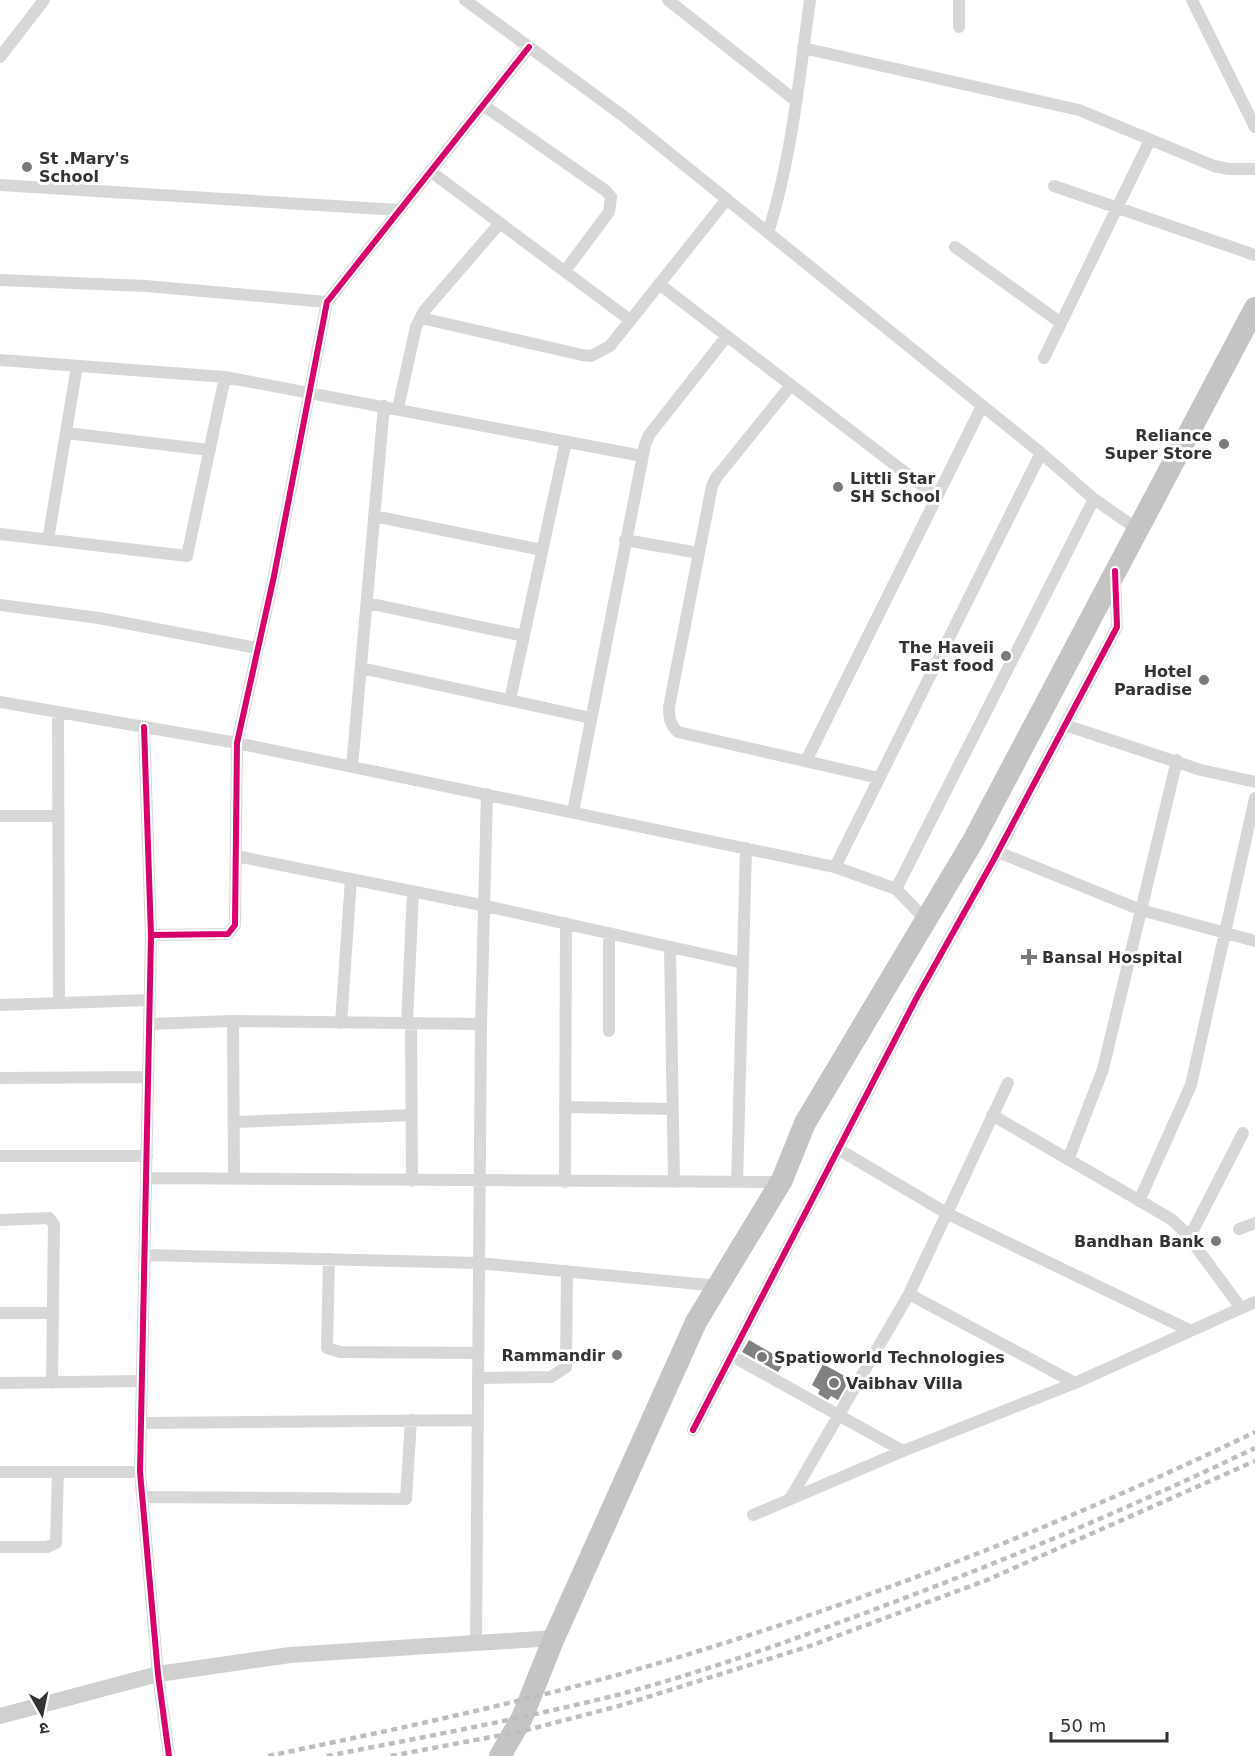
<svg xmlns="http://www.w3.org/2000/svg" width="1255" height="1756" viewBox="0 0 1255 1756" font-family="'DejaVu Sans','Noto Sans Devanagari',sans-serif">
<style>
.building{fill:#818181}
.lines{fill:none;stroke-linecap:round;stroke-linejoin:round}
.street{stroke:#d7d7d7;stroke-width:12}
.secondary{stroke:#d0d0d0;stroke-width:16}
.highway{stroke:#c4c4c4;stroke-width:22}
.rail{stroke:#bebebe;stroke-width:4.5;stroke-dasharray:6 4.5;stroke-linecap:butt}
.cycleway-casing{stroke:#fff;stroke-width:10}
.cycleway{stroke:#d6006c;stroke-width:6}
.poi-dot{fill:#7a7a7a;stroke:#fff;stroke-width:2}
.labels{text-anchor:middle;stroke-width:6;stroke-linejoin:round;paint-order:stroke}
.poi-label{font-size:16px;font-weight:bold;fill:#333;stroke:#fff;text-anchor:start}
</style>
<rect width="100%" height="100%" fill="#fff"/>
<path class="building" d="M749,1340l36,21 -7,11 -36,-20z
M823,1364l27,15 -12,21 -7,-4 -3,4 -10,-6 2,-4 -8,-5z"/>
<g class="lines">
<path class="street" d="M465,0l161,118 415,335 53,46 43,30
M668,0l128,101
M959,0v27
M1192,0l63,127
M803,48l276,62 135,56 15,3h26
M0,57l44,-57
M483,105l123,86 5,6 -2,15 -44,59
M430,171l200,149
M0,185l399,25
M1054,186l201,69
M768,233c24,-76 31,-154 42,-233
M955,247l106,76
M0,280l146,6 181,16
M659,284l278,213
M421,318l161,37 9,1 19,-10 117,-147
M1044,358l106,-218
M0,360l225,17 417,79
M791,385l-75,93 -4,8 -43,221c0,11 1,18 9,25l201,46
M398,408l18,-81 8,-16 76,-88
M66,433l144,17
M374,516l168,34
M0,534l187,22 38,-179
M48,540l29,-174
M625,540l74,13
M367,603l157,33
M0,605l99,13 158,30
M361,668l230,50
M510,700l56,-259
M0,702l237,41 598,124 61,22 30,31
M58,712l1,291
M1065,725l136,45 54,12
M144,727l7,208 -11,537 18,202 11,82
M806,761l176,-355
M352,767l32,-361
M573,812l72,-367 4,-10 78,-99
M0,816h58
M998,852l143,58 114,31
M236,856l250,50 257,57
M835,867l206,-414
M896,889l198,-390
M151,935l77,-1 7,-9 2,-182 37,-167 53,-274 202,-255
M670,947l4,235
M0,1005l149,-5
M233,1021l1,158
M341,1023l10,-144
M407,1023l6,-132
M411,1023l1,158
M149,1024l84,-3 248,3
M609,1031v-98
M0,1078l148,-1
M565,1107l108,2
M992,1115l179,104 14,13 56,76
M234,1122l178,-7
M838,1149l110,65 241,116
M0,1156h147
M1068,1160l35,-91 74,-309
M146,1178l625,4
M565,1182l1,-259
M737,1182l9,-334
M1139,1201l52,-116 64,-287
M0,1220l49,-2 5,6 -2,159
M1239,1229l16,-6
M1189,1238l54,-105
M145,1255l334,8 240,23
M329,1259l-2,89 13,4 138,1
M909,1294l166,89
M0,1313h53
M732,1356l171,95
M478,1378l73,-1 15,-10 1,-96
M0,1383l142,-2
M141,1423l337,-3
M693,1430l224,-433 76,-136 124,-234 -2,-48
M0,1472h140
M143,1497l263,2 5,-79
M790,1499l119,-205 99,-211
M753,1515l150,-64 172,-68 180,-81
M0,1547h47l9,-4 2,-71
M476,1643l5,-619 6,-230"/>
<path class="secondary" d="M0,1716l158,-42 132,-19 264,-17"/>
<path class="highway" d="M500,1756l22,-38 32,-80 142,-316 86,-142 23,-57 168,-282 282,-533"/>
<path class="rail" d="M268,1756c115,-24 229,-48 342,-79 222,-62 438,-145 645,-245
M327,1756c97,-19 194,-37 290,-61 83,-22 167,-52 248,-82 132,-49 263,-104 390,-165
M391,1756l132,-25 96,-25 191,-60 177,-66 268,-119"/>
<defs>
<path id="cycleway" d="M144,727l7,208 -11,537 18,202 11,82
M151,935l77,-1 7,-9 2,-182 37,-167 53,-274 202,-255
M693,1430l224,-433 76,-136 124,-234 -2,-56"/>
</defs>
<use href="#cycleway" class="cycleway-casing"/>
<use href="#cycleway" class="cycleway"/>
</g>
<g class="poi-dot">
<circle cx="27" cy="167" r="6"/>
<circle cx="1224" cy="444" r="6"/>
<circle cx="838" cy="487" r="6"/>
<circle cx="1006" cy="656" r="6"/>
<circle cx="1204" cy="680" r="6"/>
<path d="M1026 948h6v6h6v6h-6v6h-6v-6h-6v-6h6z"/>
<circle cx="1216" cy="1241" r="6"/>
<circle cx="617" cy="1355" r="6"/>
<circle cx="762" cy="1357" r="6"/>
<circle cx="834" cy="1383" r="6"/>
</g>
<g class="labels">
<g class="poi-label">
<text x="39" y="164">St .Mary's<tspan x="39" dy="18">School</tspan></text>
<text x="1212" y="441" text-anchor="end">Reliance<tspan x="1212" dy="18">Super Store</tspan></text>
<text x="850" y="484">Littli Star<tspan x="850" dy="18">SH School</tspan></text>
<text x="994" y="653" text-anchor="end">The Haveii<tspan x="994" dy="18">Fast food</tspan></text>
<text x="1192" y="677" text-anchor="end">Hotel<tspan x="1192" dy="18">Paradise</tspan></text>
<text x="1042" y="963">Bansal Hospital</text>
<text x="1204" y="1247" text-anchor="end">Bandhan Bank</text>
<text x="605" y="1361" text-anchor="end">Rammandir</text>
<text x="774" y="1363">Spatioworld Technologies</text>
<text x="846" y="1389">Vaibhav Villa</text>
</g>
</g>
<g transform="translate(42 1714) rotate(171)" stroke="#ffffff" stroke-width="4.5" paint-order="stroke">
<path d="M0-4.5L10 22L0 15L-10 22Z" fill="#333333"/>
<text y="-9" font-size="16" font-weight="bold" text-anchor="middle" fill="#333333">उ</text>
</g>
<path d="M1051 1732v9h116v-9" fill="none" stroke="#333333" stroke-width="3"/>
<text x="1060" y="1732" font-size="18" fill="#333333" stroke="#ffffff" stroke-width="4.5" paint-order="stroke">50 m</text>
</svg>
